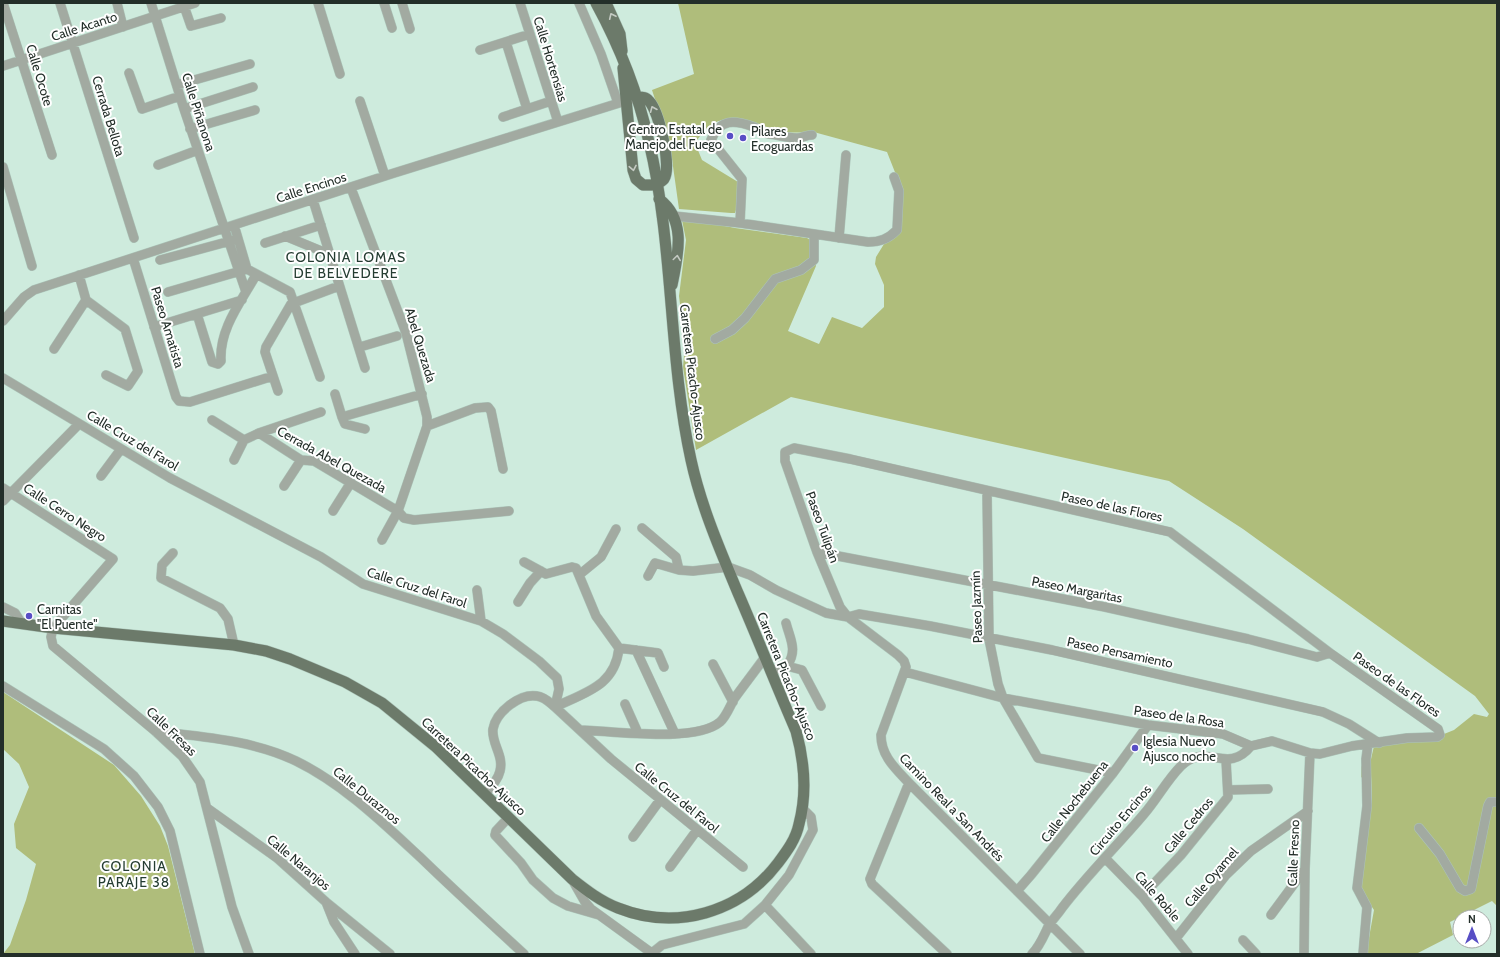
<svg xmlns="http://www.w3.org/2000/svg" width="1500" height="957" viewBox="0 0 1500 957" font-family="Cabin,sans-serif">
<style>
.green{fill:#afbd7b}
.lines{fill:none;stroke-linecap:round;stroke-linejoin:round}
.minor-casing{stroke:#acc5b9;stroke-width:10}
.major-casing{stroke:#acc5b9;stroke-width:12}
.minor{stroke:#a2aaa1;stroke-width:9}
.major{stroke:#6c7a6a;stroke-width:11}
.oneway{stroke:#c4cac3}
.poi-dot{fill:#584ec5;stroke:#fff;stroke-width:1.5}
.labels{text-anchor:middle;stroke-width:4;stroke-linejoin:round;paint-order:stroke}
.street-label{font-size:13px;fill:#232e29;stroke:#fff}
.poi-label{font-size:13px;fill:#232e29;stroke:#fff;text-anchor:start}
.neighbourhood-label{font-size:14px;letter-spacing:1px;fill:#253d32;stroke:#fff}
</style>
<rect width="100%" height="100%" fill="#ceebdd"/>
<path class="green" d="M678,3h819v903l-5,-5 -42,21 3,13 -37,19h-50l8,-44 -16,-24 14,-86 -1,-25 -4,6 -6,-4v-10l7,-11 3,3 3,-13 70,-12 10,-4 20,-16 13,3 2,-3 -14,-18 -232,-167 -74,-48 -378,-84 -95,53 -13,-83 2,-23 -6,-48 7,-56 -4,-20h13l40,8 72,10 5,3 4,25 -28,65 31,13 13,-27 30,11 22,-21v-22l-9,-21 1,-7 8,-13 11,-7 7,-47 -15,-38 -77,-21c-10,2 -18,2 -28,0 -21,-4 -47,-19 -68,-8 -8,4 -14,13 -19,20l7,17 36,22 -2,28 -1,3h-4l-52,-4 -9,-64 -18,-55 42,-16z
M3,692l111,73 27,31 19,30 8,20 27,108h-192l7,-9 16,-45 10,-36 -20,-16 -2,-24 15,-37 -10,-23 -16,-15z"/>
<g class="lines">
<defs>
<path id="minor" d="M3,3l49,152
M60,3l74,235
M117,3l6,24
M151,3l33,106 62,183
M318,3l22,71
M384,3l8,25
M402,3l8,26
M520,3l38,119
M579,3l22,51 17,49
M184,6l7,20 30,-8
M506,42l21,67 24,-8
M480,50l50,-16
M3,66l192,-63
M129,73l13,36 38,-13
M177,85l73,-21
M360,101l25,75
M184,109l69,-22
M503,117l24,-8
M190,129l65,-19
M158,165l40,-15
M3,167l29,99
M351,188l55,145 21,84v9l-29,85 -16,29
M313,200l52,168
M674,216l66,7 128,19c12,0 20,-3 29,-12l2,-39 -5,-14
M740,223l2,-44 -31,-39c9,-22 24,-20 43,-13 5,2 10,6 15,7 9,1 19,4 28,4 5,0 9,-3 15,-3
M234,225l13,44 43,23 30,85
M285,236l46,19
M839,238l7,-83
M265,243l56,-18
M133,258l43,139 3,4 11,1 83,-26
M160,260l74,-20
M79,275l7,25 39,29 13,42 -10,15 -22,-11
M168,292l76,-22
M197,314l15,48 6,2 3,-3c-2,-32 20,-59 35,-86
M3,321l21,-24 10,-7 357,-116 241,-75
M154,327l88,-27
M715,339l17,-9 13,-12 30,-39 26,-9 13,-10v-26
M360,347l37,-11
M54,349l32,-49
M3,378l167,100 151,79 42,27 118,37 22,13 36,27 18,17 2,11 -4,18 56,52 132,108
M278,391l-13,-39 1,-5 25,-43 48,-18
M335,394l7,23 80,-23
M342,417l3,7 20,5
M212,420l32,20
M427,426l48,-18 13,-1 3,4 12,58
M259,433l42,27 13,1 84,50 6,7 10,2 95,-9
M234,460l10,-20 15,-7 62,-21
M101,476l20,-27
M284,486l17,-26
M3,488l110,71 -60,69 -2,9 2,9 102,85 27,25 18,26 32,125 17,47
M987,492l2,147 9,45 5,14 35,60 75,15
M3,501l76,-77
M333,511l17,-27
M642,528l34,29 3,13
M817,552l288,55 143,32 69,18 13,-4
M173,553l-11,12 -1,13 59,30 8,11 6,26
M524,562l22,12 26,-7 4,1 20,48 23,32
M579,575l22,-18 15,-28
M648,576l7,-13 24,7 14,1 35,-4 22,8 26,15 50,23 22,4 50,38 6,6 2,6 -25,68c0,21 14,33 28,48l171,171
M477,590l4,31
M518,602l12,-19 11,-12
M3,607l12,6 7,11
M786,623c4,16 12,27 1,43
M619,648l39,5 6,14
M636,650l39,84
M713,664l20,38
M770,671l17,-5 15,4 19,36
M905,672l98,26 145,27 75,9 28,12 21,-5 38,12 10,1 32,-8 55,-8 30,-1 3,-2 -2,-6 -108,-76 -160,-121 -320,-73 -56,-11 -9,4v9l32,91 23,55 8,10 11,-3 71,12 122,24 271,62 26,12 30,19
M3,686l101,63 30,27 24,31 12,24 30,123
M625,704l13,29
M580,730c33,1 115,13 140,-8 6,-5 10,-16 14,-23 10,-14 21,-28 31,-42
M155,731c47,6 98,9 141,30 47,23 86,61 124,96 34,33 69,65 104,97
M909,783l-39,96 2,5 75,70
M1228,790l40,-1
M485,794c6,-7 13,-14 15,-23 4,-16 -9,-28 -7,-42 3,-17 27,-36 44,-33 8,1 13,7 18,11 31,-15 60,-21 64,-59
M207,808l70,50 49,44 8,20 21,32
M509,817l-13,14 -1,4 26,28 12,17 20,18 15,8 31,9
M1419,828l21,26 20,34 5,3 6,-2 17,-83 2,-4h7
M633,837l27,-37
M1105,858l37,38 46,58
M670,867l27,-37
M573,881l12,21 6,7 62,45
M1017,891l14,-16 82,-102 35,-48
M1142,896l39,-41 47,-58 -2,-37
M327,903l63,51
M765,905l46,49
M1271,915l34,-46
M1177,937l49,-62 25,-24 57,-40
M1243,940l13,14
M652,953l10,-8 82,-21 21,-19 24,-30 24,-45 -2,-13 -9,-9
M1032,954c8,-8 12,-19 17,-29 4,-6 9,-11 13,-17 25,-33 55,-62 82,-94 13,-15 23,-34 37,-48 26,-25 46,10 70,-20
M1304,954l1,-85 5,-116
M1363,954l4,-47 -10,-19 10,-82 -1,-47 2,-15"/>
<path id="major" d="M606,3l14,31 2,17
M623,68l10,102 3,9 7,6h14c2,-2 5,-4 7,-6 8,-12 -5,-68 -15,-78 -3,-4 -7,-4 -11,-4
M659,199c28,21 19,56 13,86
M3,621l50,7 181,17 32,6 24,8 55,23 37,21 54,44 136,132c14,11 28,22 46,29 58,23 122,5 160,-45 9,-12 18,-24 21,-39 8,-30 5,-64 -3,-93 -20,-46 -38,-92 -58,-138 -18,-43 -37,-87 -47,-133 -23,-105 -17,-214 -42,-318 -11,-49 -29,-95 -53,-139"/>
</defs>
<use href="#minor" class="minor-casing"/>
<use href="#major" class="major-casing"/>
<use href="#minor" class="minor"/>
<use href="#major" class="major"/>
</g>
<defs><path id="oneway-chevron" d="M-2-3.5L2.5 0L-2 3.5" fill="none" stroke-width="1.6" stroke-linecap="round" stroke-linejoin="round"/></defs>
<g class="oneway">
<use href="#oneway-chevron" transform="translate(612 16) rotate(-115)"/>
<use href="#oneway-chevron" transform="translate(653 109) rotate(-113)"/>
<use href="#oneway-chevron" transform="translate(633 168) rotate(79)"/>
<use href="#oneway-chevron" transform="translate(677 258) rotate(-82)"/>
</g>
<g class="poi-dot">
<circle cx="730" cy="136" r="4"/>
<circle cx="743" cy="138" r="4"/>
<circle cx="29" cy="616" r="4"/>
<circle cx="1135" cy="748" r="4"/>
</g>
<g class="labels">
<g class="street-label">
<text transform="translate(84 26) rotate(-18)" y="5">Calle Acanto</text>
<text transform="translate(551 59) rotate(73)" y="5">Calle Hortensias</text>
<text transform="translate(40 75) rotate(73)" y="5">Calle Ocote</text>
<text transform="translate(199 112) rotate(72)" y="5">Calle Piñanona</text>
<text transform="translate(109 116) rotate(73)" y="5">Cerrada Bellota</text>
<text transform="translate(311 187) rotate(-18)" y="5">Calle Encinos</text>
<text transform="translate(168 327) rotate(73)" y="5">Paseo Amatista</text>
<text transform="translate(421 345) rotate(73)" y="5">Abel Quezada</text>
<text transform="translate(693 372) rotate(83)" y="5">Carretera Picacho-Ajusco</text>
<text transform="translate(133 440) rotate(31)" y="5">Calle Cruz del Farol</text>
<text transform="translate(332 459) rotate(29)" y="5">Cerrada Abel Quezada</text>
<text transform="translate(1112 506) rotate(12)" y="5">Paseo de las Flores</text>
<text transform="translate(65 512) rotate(33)" y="5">Calle Cerro Negro</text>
<text transform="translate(823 527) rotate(70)" y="5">Paseo Tulipán</text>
<text transform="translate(417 587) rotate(18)" y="5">Calle Cruz del Farol</text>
<text transform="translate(1077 589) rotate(11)" y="5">Paseo Margaritas</text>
<text transform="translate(976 607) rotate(-92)" y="5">Paseo Jazmín</text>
<text transform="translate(1120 652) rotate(12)" y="5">Paseo Pensamiento</text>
<text transform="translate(787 676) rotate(68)" y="5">Carretera Picacho-Ajusco</text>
<text transform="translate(1397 684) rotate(35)" y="5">Paseo de las Flores</text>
<text transform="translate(1179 716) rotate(8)" y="5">Paseo de la Rosa</text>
<text transform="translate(172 731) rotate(44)" y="5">Calle Fresas</text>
<text transform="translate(474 766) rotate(43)" y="5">Carretera Picacho-Ajusco</text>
<text transform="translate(367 795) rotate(39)" y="5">Calle Duraznos</text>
<text transform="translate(677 797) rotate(39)" y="5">Calle Cruz del Farol</text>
<text transform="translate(1074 801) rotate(-52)" y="5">Calle Nochebuena</text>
<text transform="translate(952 807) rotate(46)" y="5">Camino Real a San Andrés</text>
<text transform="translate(1120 820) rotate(-50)" y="5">Circuito Encinos</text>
<text transform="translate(1188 825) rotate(-50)" y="5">Calle Cedros</text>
<text transform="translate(1293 853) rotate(-88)" y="5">Calle Fresno</text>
<text transform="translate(299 862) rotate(40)" y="5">Calle Naranjos</text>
<text transform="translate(1211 877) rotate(-49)" y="5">Calle Oyamel</text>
<text transform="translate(1158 896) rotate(49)" y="5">Calle Roble</text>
</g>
<g class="poi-label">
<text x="722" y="134" text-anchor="end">Centro Estatal de<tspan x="722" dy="15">Manejo del Fuego</tspan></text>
<text x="751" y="136">Pilares<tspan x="751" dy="15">Ecoguardas</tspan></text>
<text x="37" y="614">Carnitas<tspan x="37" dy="15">"El Puente"</tspan></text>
<text x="1143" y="746">Iglesia Nuevo<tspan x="1143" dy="15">Ajusco noche</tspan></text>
</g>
<g class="neighbourhood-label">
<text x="346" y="262">COLONIA LOMAS<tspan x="346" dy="16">DE BELVEDERE</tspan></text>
<text x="134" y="871">COLONIA<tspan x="134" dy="16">PARAJE 38</tspan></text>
</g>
</g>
<rect width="1500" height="957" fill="none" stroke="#232e29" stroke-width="8"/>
<g transform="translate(1472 929)"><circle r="19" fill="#ffffff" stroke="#a7aba9"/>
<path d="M0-3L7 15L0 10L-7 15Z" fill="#584ec5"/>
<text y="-6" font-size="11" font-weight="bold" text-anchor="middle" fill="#232e29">N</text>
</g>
</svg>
